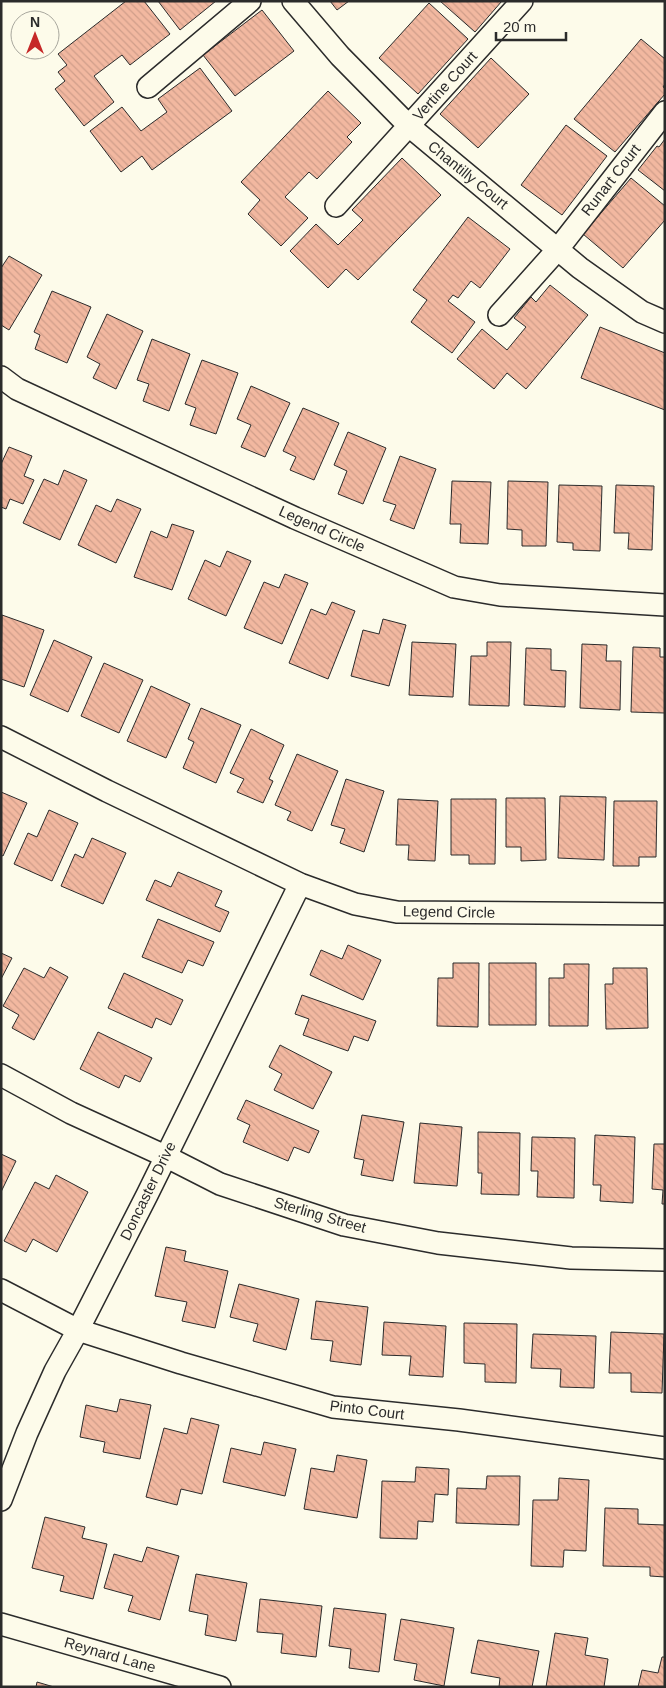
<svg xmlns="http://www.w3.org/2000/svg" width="666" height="1688" viewBox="0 0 666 1688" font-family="Helvetica,sans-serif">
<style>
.building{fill:url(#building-back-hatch);stroke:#2b2b2b}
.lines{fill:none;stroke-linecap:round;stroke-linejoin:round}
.street-casing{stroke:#2b2b2b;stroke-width:24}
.street{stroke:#fdfbea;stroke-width:21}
.labels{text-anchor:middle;stroke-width:4;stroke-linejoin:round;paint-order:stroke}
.street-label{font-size:15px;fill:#2b2b2b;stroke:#fdfbea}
</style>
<defs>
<pattern id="building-back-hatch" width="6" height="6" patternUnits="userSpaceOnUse" patternTransform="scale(1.25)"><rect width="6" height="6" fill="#f2b8a0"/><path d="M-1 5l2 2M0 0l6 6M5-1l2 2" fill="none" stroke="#d09e8a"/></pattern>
</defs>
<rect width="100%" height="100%" fill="#fdfbea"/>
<path class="building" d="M126,1h18l26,33 -40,31 -8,-10 -28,21 20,26 -30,24 -29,-37 10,-8 -7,-9 9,-7 -9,-11z
M158,1h58l-36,29z
M330,1h19l-12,9z
M440,1h62l-27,31z
M429,3l39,36 -50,55 -39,-36z
M262,10l32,41 -59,45 -32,-41z
M641,39l24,20v25l-2,3 2,1v6l-50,58 -41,-33z
M491,58l38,36 -51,54 -38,-34z
M200,68l32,43 -80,59 -10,-14 -21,16 -31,-41 32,-24 19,24 26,-19 -9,-13z
M328,91l33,32 -14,14 5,5 -35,37 -8,-7 -24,25 23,21 -27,28 -33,-32 12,-14 -19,-18z
M566,125l41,31 -45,59 -41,-30z
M665,139v52l-27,-21 19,-24 2,1z
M402,158l39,37 -83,85 -12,-11 -18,19 -38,-37 26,-27 22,21 25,-25 -11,-10z
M631,178l34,28v14l-42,48 -40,-34z
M468,217l42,32 -30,39 -9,-7 -13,17 -5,-3 -5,6 27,21 -23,31 -41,-31 16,-22 -14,-10z
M9,256l33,19 -33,55 -8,-5v-57z
M550,285l38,30 -62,74 -19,-16 -13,16 -37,-30 25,-30 25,21 19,-23 -12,-9 17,-21 5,5z
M52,291l39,16 -24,56 -32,-14 5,-14 -6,-3z
M107,314l36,17 -27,58 -23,-11 7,-14 -13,-7z
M600,327l65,26v57l-84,-32z
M152,339l38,15 -21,57 -26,-10 6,-17 -12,-4z
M202,360l36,13 -22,61 -26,-9 6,-17 -11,-4z
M251,386l39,17 -25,54 -24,-10 10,-22 -14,-6z
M303,408l36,15 -25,57 -24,-10 6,-13 -13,-6z
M348,432l38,16 -23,56 -25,-10 9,-23 -13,-6z
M9,447l23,9 -8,20 10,4 -11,24 -13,-5 -4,10 -5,-2v-43z
M400,456l36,13 -22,60 -24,-9 6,-15 -13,-4z
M64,470l23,10 -27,60 -37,-17 21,-44 14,6z
M452,481l39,1 -3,62 -28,-1 1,-19h-11z
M508,481l40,1 -2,64h-24v-16l-15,-1z
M559,485l43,1 -2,65 -27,-1v-7l-16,-1z
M616,485l38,1 -2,64 -24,-1 1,-16h-15z
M117,499l24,10 -25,54 -38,-18 18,-40 15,7z
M172,524l22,7 -22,59 -38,-13 17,-46 16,7z
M227,551l24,10 -25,55 -38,-17 17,-39 15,7z
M285,574l23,9 -26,61 -38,-16 20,-46 15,6z
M332,602l23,9 -27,68 -39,-16 22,-54 15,6z
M2,615l42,15 -20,57 -23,-8z
M383,619l23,6 -17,61 -38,-10 12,-46 16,4z
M54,640l38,17 -24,55 -38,-17z
M412,642l44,2 -3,53 -44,-2z
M487,642h24l-2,64 -40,-1 2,-49h16z
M582,644l25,1 -1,16h15l-1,49 -40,-2z
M633,647l27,1v9h5v56l-34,-1z
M526,648l25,1v21l15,1 -1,36 -41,-2z
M104,663l39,17 -24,53 -38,-17z
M151,686l39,18 -24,54 -39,-17z
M201,708l40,17 -25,58 -33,-15 11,-26 -6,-3z
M251,729l33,16 -15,34 4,2 -10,22 -26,-11 7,-13 -14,-6z
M297,754l41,17 -26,60 -25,-11 4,-8 -16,-7z
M346,779l38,12 -20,61 -24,-9 5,-14 -14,-4z
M1,792l26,11 -24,53 -2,-1z
M560,796l46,1 -2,63 -46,-2z
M506,798h39l1,62 -25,1v-14h-15z
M398,799l40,2 -3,60 -27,-1 1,-15h-13z
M451,799h45l-1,65h-26v-9h-18z
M614,801h43l-1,56h-17v9h-26z
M49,810l29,13 -26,58 -38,-17 14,-31 9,4z
M92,838l34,15 -23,51 -42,-18 14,-32 8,4z
M178,872l44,19 -7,15 14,6 -9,20 -74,-32 9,-20 16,7z
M158,919l56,23 -11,24 -15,-6 -6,13 -40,-16z
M348,945l33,15 -18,40 -53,-25 11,-25 21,9z
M1,953l11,5 -11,21z
M453,963h26l-1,64 -41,-1 1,-48h15z
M489,963h47v62h-47z
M564,964h25l-1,62h-39v-48h15z
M50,967l18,10 -34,63 -22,-12 7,-13 -16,-9 21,-38 20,10z
M613,968h34l1,60 -42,1 -1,-45h8z
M124,973l59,27 -12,25 -15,-7 -4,10 -44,-20z
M302,995l74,26 -8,20 -14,-5 -6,15 -45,-16 6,-16 -14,-5z
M98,1032l54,26 -12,24 -15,-7 -6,13 -39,-19z
M280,1045l52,27 -19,37 -39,-19 8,-16 -13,-7z
M246,1100l73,31 -10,22 -15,-6 -6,14 -45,-19 7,-17 -13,-6z
M362,1115l42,7 -11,59 -32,-6 3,-15 -10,-2z
M420,1123l42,4 -5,59 -43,-3z
M478,1132l42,1 -1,62 -38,-1 1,-21h-4z
M595,1135l40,2 -2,66 -33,-2 1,-16h-8z
M532,1137l43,1 -1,60 -37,-1 1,-26h-7z
M654,1144h11v60h-3l1,-14 -11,-1z
M1,1154l15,7 -15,31z
M56,1175l32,17 -31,60 -24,-13 -7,13 -22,-11 31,-59 14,7z
M166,1247l20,4 -2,10 44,10 -13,57 -33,-7 5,-19 -32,-6z
M239,1284l60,15 -13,51 -33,-9 5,-17 -28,-7z
M316,1301l52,6 -7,58 -31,-4 3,-20 -22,-2z
M384,1322l62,4 -3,51 -34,-2 2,-19 -29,-1z
M464,1323l53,1 -1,59 -31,-1v-18l-21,-1z
M611,1332l53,2 -2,59 -31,-1v-19h-22z
M533,1334l63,2 -2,52 -34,-1 1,-18 -30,-1z
M120,1399l31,6 -11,54 -37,-7 2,-10 -25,-5 6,-32 31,7z
M191,1418l28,7 -17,69 -21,-5 -4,16 -31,-8 18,-69 23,6z
M264,1442l32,7 -11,47 -62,-14 8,-34 30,7z
M337,1455l30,5 -10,58 -53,-9 7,-41 23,4z
M416,1467l33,2 -1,26 -13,-1 -2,28 -15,-1 -1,18 -37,-1 2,-57 33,1z
M487,1476h33l-1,49 -63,-2 1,-35 29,1z
M559,1478l30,2 -3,71 -22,-1 -1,17 -32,-1 2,-66h25z
M605,1508l33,1v15l27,1v52l-15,-1v-9l-47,-1z
M45,1517l40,10 -3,11 25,6 -14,55 -33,-8 4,-15 -32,-8z
M147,1547l32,9 -19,64 -32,-9 5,-15 -29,-8 10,-34 28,8z
M196,1574l51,9 -11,58 -31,-6 3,-20 -19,-4z
M260,1599l62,7 -6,51 -35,-4 2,-19 -26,-2z
M334,1608l52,6 -7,58 -30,-4 2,-19 -22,-3z
M401,1619l53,9 -10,58 -30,-6 3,-16 -23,-4z
M555,1633l33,5 -3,17 23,4 -4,28h-58z
M478,1640l61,11 -7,36h-33l1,-9 -29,-5z
M662,1657h3v30h-27l4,-17 16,3z
M37,1682l17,5h-18z"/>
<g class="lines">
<defs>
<path id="street" d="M293,1l47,55 69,70 171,142 62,44 23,10
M148,87l102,-86
M336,206l186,-205
M499,315l59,-66 107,-137
M1,377l16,12 278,129 159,69 46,8 165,10
M1,737l106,54 193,93 55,20 42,8 268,2
M1,1075l70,38 94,43 55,28 124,41 94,18 133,15 94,2
M1,1290l77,40 103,33 152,44 126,13 206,28
M1,1500l26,-67 28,-62 23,-41 69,-135 153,-311
M1,1624l219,63"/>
</defs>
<use href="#street" class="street-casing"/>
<use href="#street" class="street"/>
</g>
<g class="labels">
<g class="street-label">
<text transform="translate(445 86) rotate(-48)" y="5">Vertine Court</text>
<text transform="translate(468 175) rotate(39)" y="5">Chantilly Court</text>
<text transform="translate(611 180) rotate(-52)" y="5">Runart Court</text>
<text transform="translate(322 529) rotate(24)" y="5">Legend Circle</text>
<text transform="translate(449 912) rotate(1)" y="5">Legend Circle</text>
<text transform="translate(148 1191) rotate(-64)" y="5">Doncaster Drive</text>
<text transform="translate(320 1215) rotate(16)" y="5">Sterling Street</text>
<text transform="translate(367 1410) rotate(7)" y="5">Pinto Court</text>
<text transform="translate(110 1655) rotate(16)" y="5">Reynard Lane</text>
</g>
</g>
<rect width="666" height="1688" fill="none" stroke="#2b2b2b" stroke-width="5"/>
<g transform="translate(35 35)"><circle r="24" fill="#fdfbea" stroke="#a9a89e"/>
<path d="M0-4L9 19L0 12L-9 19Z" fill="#c62828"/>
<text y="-8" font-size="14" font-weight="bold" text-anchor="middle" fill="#2b2b2b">N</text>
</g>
<path d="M496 32v8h70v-8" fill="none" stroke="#2b2b2b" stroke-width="2.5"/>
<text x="503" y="32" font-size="15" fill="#2b2b2b" stroke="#fdfbea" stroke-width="4" paint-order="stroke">20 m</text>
</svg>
